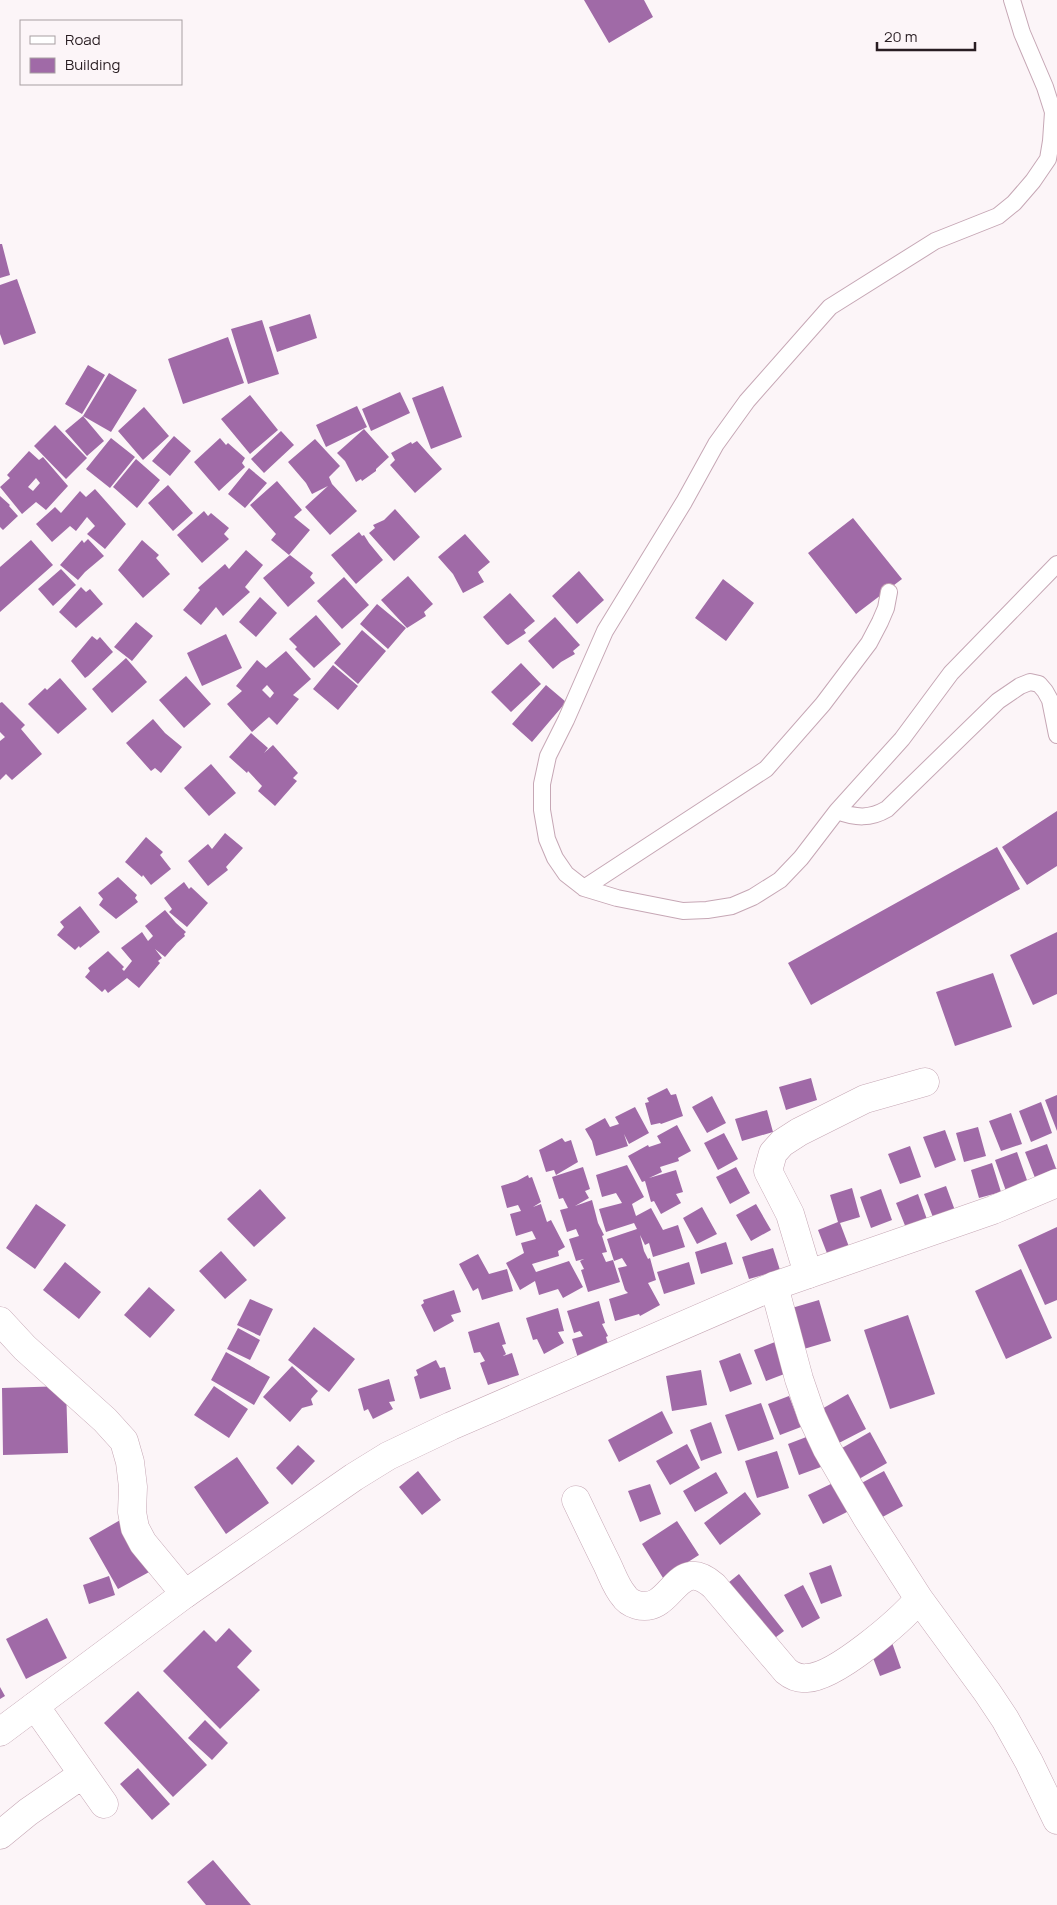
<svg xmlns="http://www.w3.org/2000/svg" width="1057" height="1905" viewBox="0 0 1057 1905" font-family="Manrope,sans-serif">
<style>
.building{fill:#a06aa7;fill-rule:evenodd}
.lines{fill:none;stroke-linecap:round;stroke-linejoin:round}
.lane-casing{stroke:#c6a7b5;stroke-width:18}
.street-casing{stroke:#c6a7b5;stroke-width:29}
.secondary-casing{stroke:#c6a7b5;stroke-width:29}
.lane{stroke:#fff;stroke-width:16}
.street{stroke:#fff;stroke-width:28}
.secondary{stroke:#fff;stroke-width:28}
</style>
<rect width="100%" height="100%" fill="#fcf5f8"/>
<path class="building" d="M584,0h60l9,17 -44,26z
M0,244h2l8,31 -10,3z
M17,279l19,54 -32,12 -4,-11v-49z
M310,314l7,24 -40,14 -8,-25z
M262,320l17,54 -31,10 -17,-55z
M228,337l16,46 -61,21 -15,-45z
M88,365l17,10 -23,39 -17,-10z
M109,373l28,17 -26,42 -28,-16z
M443,386l19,51 -31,12 -19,-51z
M400,392l10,21 -39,18 -9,-22z
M250,395l28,35 -28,24 -29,-35z
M357,406l10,21 -41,20 -10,-22z
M144,407l25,29 -26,24 -25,-29z
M83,416l21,25 -17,15 -22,-25z
M55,425l32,33 -21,21 -32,-33z
M364,429l25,28 -13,12v2l-14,10 -1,-2 -5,3 -11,-21 -8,-8z
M281,431l13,14 -30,28 -13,-14z
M174,436l17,15 -21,25 -18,-15z
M111,438l24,19 -25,31 -24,-19z
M220,438l6,7 2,-2 17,15 -3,5 3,4 -26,24 -25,-29z
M315,439l25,27 -11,11 3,7 25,27 -27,24 -25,-28 23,-21 -16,8 -6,-11 -18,-21z
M417,441l25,28 -27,24 -25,-28 5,-5 -4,-7 20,-11 1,2z
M29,451l10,9 4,-3 25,29 -22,24 -10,-8 -14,12 -22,-27 10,-9 -3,-3zM36,478l4,5 -7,8 -5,-4z
M136,459l24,21 -23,28 -24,-21z
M249,468l18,15 -22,25 -17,-14z
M277,481l25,29 -8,7 16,13 -21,25 -18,-15 10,-12 -5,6 -26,-29z
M168,485l25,28 -20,18 -25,-28z
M95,489l31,35 -21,25 -18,-15 8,-8 -8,-9 -11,14 -6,-5 -18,16 -16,-18 19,-17 6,6 19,-22 6,6z
M0,496l10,9 -1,1 9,10 -15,14 -3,-3z
M395,509l25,28 -26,24 -25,-28 6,-5 -2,-3 11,-5z
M204,511l4,5 3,-3 18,15 -5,6 5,5 -27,24 -25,-28z
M853,518l49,61 -46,35 -48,-61z
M359,532l3,4 2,-1 5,8 14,17 -27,24 -25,-29z
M465,534l25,28 -12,10 6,10 -21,11 -10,-19 -15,-17z
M88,539l16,17 -19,16 -7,8 -18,-15 22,-25 2,3z
M31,540l22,25 -53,47v-45z
M142,540l17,15 -3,3 14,16 -27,24 -25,-28z
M246,550l17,15 -18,22 5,5 -27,24 -7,-9 -15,18 -18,-15 17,-20 -2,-2 27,-24 4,5z
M290,555l23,18 -3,4 5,6 -27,24 -25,-29z
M61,569l15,16 -23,21 -15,-17z
M579,571l25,29 -27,24 -25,-28z
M408,576l25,28 -9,8 2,4 -19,12 -26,-28z
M344,577l25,28 -27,24 -25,-28z
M723,579l31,24 -28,38 -31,-23z
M81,587l5,5 4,-3 13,15 -27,24 -17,-16z
M510,593l25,28 -11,9 2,3 -18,12 -2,-1 -23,-27z
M260,597l17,16 -21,24 -17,-15z
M377,604l29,24 -18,21 -28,-25z
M316,615l25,29 -27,24 -19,-19 2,-2 -8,-8z
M555,617l25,28 -7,6 2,3 -14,8 -8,7 -25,-28z
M136,622l17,14 -21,25 -18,-14z
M362,630l24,21 -28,33 -24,-21z
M226,634l16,34 -40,18 -15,-33z
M92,636l5,4 3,-3 13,15 -25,24 -3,2 -14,-17z
M286,651l25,28 -18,16 6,4 -22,26 -8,-8 -17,15 -25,-28 15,-13 -6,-5 21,-26 9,8zM267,685l7,8 -4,5 -8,-8z
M126,658l21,24 -35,31 -20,-24z
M521,663l20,21 -30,28 -20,-20z
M333,665l25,21 -20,24 -25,-21z
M186,676l25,28 -27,24 -25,-28z
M60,678l27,31 -29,25 -30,-30 17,-16 2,2z
M546,685l20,17 -34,40 -20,-18z
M2,702l23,23 -4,4 21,25 -30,26 -6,-6 -6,6v-39l5,-4 -5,-5v-29z
M153,719l12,14 17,14 -21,26 -6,-5 -4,3 -25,-28z
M251,733l17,15 -4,5 9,-8 25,28 -5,5 4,3 -22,25 -17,-15 4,-5 -14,-15 -1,2 -18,-16z
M211,764l25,29 -27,23 -25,-28z
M1057,811v55l-30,19 -25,-38z
M225,833l18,15 -17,19 2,3 -20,16 -20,-25 20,-17 4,5z
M146,837l17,15 -3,3 11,14 -20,16 -8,-10 -1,2 -17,-15z
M997,847l23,42 -209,116 -23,-42z
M118,877l19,18 -2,3 3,4 -22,17 -17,-14 4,-6 -5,-6z
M184,882l5,7 2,-2 17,16 -21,24 -18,-15 3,-3 -8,-11z
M80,906l20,26 -20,16 -1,-2 -4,4 -18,-15 7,-8 -4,-5z
M165,910l11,13 10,9 -2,2 1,2 -8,7 -12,14 -10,-8 7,9 -4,3 2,2 -21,25 -12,-10 -19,15 -3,-4 -3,3 -17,-15 5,-6 -2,-3 20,-17 16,16 -2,2 2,2 8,-10 -11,-13 21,-16 6,9 5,-5 -8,-10z
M1057,932v62l-24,11 -23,-50z
M993,973l19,54 -57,19 -19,-54z
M811,1078l6,22 -31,10 -7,-23z
M667,1088l4,7 5,-1 7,22 -22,8 -1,-1 -9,2 -6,-22 4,-1 -2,-4z
M1057,1095v36l-12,-31z
M712,1096l14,27 -19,10 -15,-26z
M1041,1102l11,31 -21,9 -12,-31z
M635,1107l14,26 -20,11 -5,-10 4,12 -32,10 -4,-15 -7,-12 20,-11 5,9 9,-3 -4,-7z
M767,1110l6,22 -31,9 -7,-22z
M1011,1113l11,31 -21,7 -12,-30z
M677,1125l14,26 -13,7 1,3 -19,6 2,5 -13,6 27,-8 7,22 -7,2 5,9 -20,11 -7,-13 -3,1 -6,-21 -3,1 -14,-26 20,-11 1,2 12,-4 -4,-7z
M978,1127l8,29 -22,6 -8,-29z
M945,1130l11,30 -21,8 -12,-31z
M724,1133l14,26 -20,11 -14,-27z
M562,1138l3,4 6,-2 7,22 -22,13 -2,-5 -8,2 -7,-22z
M1047,1144l10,27 -20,12 -12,-31z
M910,1146l11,31 -21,7 -12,-30z
M1017,1152l11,31 -22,8 -11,-31z
M992,1163l9,29 -22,6 -8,-28z
M627,1165l17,32 -12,7 4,12 15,-8 12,22 15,-5 7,22 -32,10 -4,-14 -4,2 -5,-10 4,16 4,8 2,-1 6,22 -8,3 12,22 -20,11 -1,-2 -24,7 -6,-22 19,-6 -3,-3 -7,-22 9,-2 -5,-8 -8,3 -7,-22 30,-10 -3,-6 -28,9 -7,-23 23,-6 -6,-10 -14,4 -6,-22z
M583,1167l7,22 -5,2 4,7 -14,8 17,-6 6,23 6,12 -2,1 5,16 -5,1 4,9 7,-2 7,22 -32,10 -7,-22 3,-1 -4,-8 4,-2 -8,2 -7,-22 10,-3 -3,-7 -9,3 -7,-22 8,-2 -5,-10 -4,1 -7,-22z
M736,1167l14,26 -20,11 -14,-27z
M528,1175l1,3 3,-1 9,25 -8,5 8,-3 6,18 4,-2 14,27 -7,4 1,5 -27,8 4,8 33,-11 14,26 -20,11 -5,-9 -19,6 -4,-14 -15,9 -14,-27 18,-10 -3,-10 15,-4 -4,-8 -16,5 -6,-22 11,-3 -3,-6 -11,3 -6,-22 16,-5z
M946,1186l11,30 -21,9 -12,-31z
M852,1188l8,29 -20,6 11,29 -21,9 -12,-31 20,-8 -8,-27z
M260,1189l26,29 -32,29 -27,-28z
M881,1189l11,31 -21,8 -11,-31z
M918,1194l11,31 -21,8 -12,-30z
M36,1204l30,21 -31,44 -29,-21z
M756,1204l15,26 -20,11 -15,-26z
M702,1207l15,27 -20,10 -14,-26z
M1057,1227v73l-12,5 -27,-60z
M726,1242l7,22 -32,10 -6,-22z
M773,1248l7,22 -31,9 -7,-22z
M221,1251l26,29 -22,19 -26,-28z
M478,1254l11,20 18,-5 6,22 -31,9 -4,-12 -5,3 -14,-27z
M65,1262l36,30 -22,27 -36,-29z
M689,1262l6,22 -31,10 -7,-22z
M1021,1269l31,69 -46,21 -31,-68z
M149,1287l26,23 -25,28 -26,-23z
M454,1290l7,22 -10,3 3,6 -20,11 -13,-27 3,-2 -1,-3z
M250,1299l23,10 -13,27 -23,-11z
M819,1300l12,41 -34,10 -12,-41z
M599,1301l6,22 -3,1 6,12 -2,1 4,14 -31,10 -7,-22 11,-3 -3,-5 -6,2 -7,-22z
M558,1308l6,23 -6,1 6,11 -20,11 -7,-15 -4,1 -7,-22z
M908,1315l27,79 -45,15 -26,-79z
M499,1322l7,22 -4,1 4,9 -3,2 9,-3 7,22 -31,10 -8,-22 5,-2 -5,-9 -6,1 -6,-21z
M314,1327l41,32 -26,33 -41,-32z
M238,1328l22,12 -10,20 -23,-11z
M775,1342l12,31 -21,8 -12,-31z
M226,1352l44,25 -16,28 -43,-25z
M740,1353l12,31 -22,8 -11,-31z
M436,1360l4,8 5,-1 6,22 -31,10 -6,-22 4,-2 -2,-5z
M292,1366l26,25 -7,8 2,6 -11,3 -12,14 -27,-25z
M701,1370l6,35 -35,6 -6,-35z
M389,1379l6,22 -6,1 4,7 -20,10 -5,-10 -4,2 -6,-22z
M66,1386l2,67 -65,2 -1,-67z
M214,1386l34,23 -19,29 -35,-23z
M848,1394l18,35 -29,15 -17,-34z
M789,1396l12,31 -21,8 -12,-31z
M761,1403l13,36 -36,12 -13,-36z
M662,1411l11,22 -54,29 -11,-22z
M711,1422l11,31 -21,8 -11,-31z
M870,1432l17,31 -28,16 -17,-31z
M809,1436l12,31 -22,8 -11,-31z
M687,1444l13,24 -30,17 -14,-24z
M298,1445l17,16 -23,24 -16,-17z
M777,1451l12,37 -32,10 -12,-37z
M237,1457l32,46 -43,31 -32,-47z
M418,1471l23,29 -19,15 -23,-28z
M884,1471l19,35 -28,15 -19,-35z
M716,1472l12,21 -33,19 -12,-21z
M837,1481l14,29 -28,14 -15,-29z
M650,1484l11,30 -21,8 -12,-31z
M745,1492l16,22 -41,31 -16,-22z
M122,1519l29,52 -33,18 -29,-51z
M677,1521l22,34 -36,23 -21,-34z
M831,1565l11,31 -21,8 -12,-31z
M739,1574l45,57 -17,13 -44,-57z
M109,1576l6,19 -26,9 -6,-19z
M803,1585l17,33 -18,10 -18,-33z
M47,1618l20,40 -41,21 -20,-40z
M229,1628l23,23 -15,16 23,23 -40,39 -57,-58 41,-41 12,12z
M890,1637l11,31 -21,8 -12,-31z
M0,1687l5,9 -5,3z
M138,1691l69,74 -34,32 -69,-74z
M205,1720l23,23 -16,17 -24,-22z
M138,1768l32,36 -18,16 -32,-36z
M213,1860l38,45h-45l-19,-23z"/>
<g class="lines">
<defs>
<path id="lane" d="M1057,564l-106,109 -49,66 -65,72c19,7 33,8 50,-2l111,-108 22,-15 10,-4 9,2 6,7 5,9 7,35
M837,811l-36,47 -21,22 -27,17 -21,9 -25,4 -24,1 -66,-13 -33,-10 -18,-14 -11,-16 -8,-19 -5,-29v-26l6,-28 18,-36 39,-89 79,-129 32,-58 31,-43 83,-94 105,-66 63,-25 16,-13 19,-22 15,-22 3,-18 2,-29 -8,-25 -23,-54 -10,-33
M584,888l182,-119 57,-65 46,-61 11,-21 6,-14 3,-16"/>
<path id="street" d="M808,1274l-18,-60 -22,-43 5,-18 9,-10 17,-11 66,-33 60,-17
M774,1286l25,93 13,38 15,32 40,69 52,81 68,93 18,27 24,43 28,58
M0,1321l25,27 80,72 19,21 6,21 3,25 -1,25 3,16 8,15 42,51
M576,1500c10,21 20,42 30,62 6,12 10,25 18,34 3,5 7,7 13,9 36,10 38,-53 77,-19l72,85c6,5 12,8 21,7 29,-1 93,-57 112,-79
M35,1706l69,98
M0,1835l28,-23 55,-38"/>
<path id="secondary" d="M0,1732l185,-138 169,-117 34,-21 63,-30 323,-140 219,-76 64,-27"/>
</defs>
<use href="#lane" class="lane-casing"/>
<use href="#street" class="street-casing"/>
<use href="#secondary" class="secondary-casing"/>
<use href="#lane" class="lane"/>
<use href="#street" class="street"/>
<use href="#secondary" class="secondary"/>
</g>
<rect x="20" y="20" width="162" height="65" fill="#fcf5f8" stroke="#a79fa2"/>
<rect x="30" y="36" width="25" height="8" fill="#ffffff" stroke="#a79fa2"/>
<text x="65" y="45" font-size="15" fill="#281d22">Road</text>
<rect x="30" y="58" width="25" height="15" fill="#a06aa7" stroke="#a79fa2"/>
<text x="65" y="70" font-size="15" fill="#281d22">Building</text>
<path d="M877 42v8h98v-8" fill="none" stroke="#281d22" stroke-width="2.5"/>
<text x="884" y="42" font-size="15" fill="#281d22" stroke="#fcf5f8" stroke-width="4" paint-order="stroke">20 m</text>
</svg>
